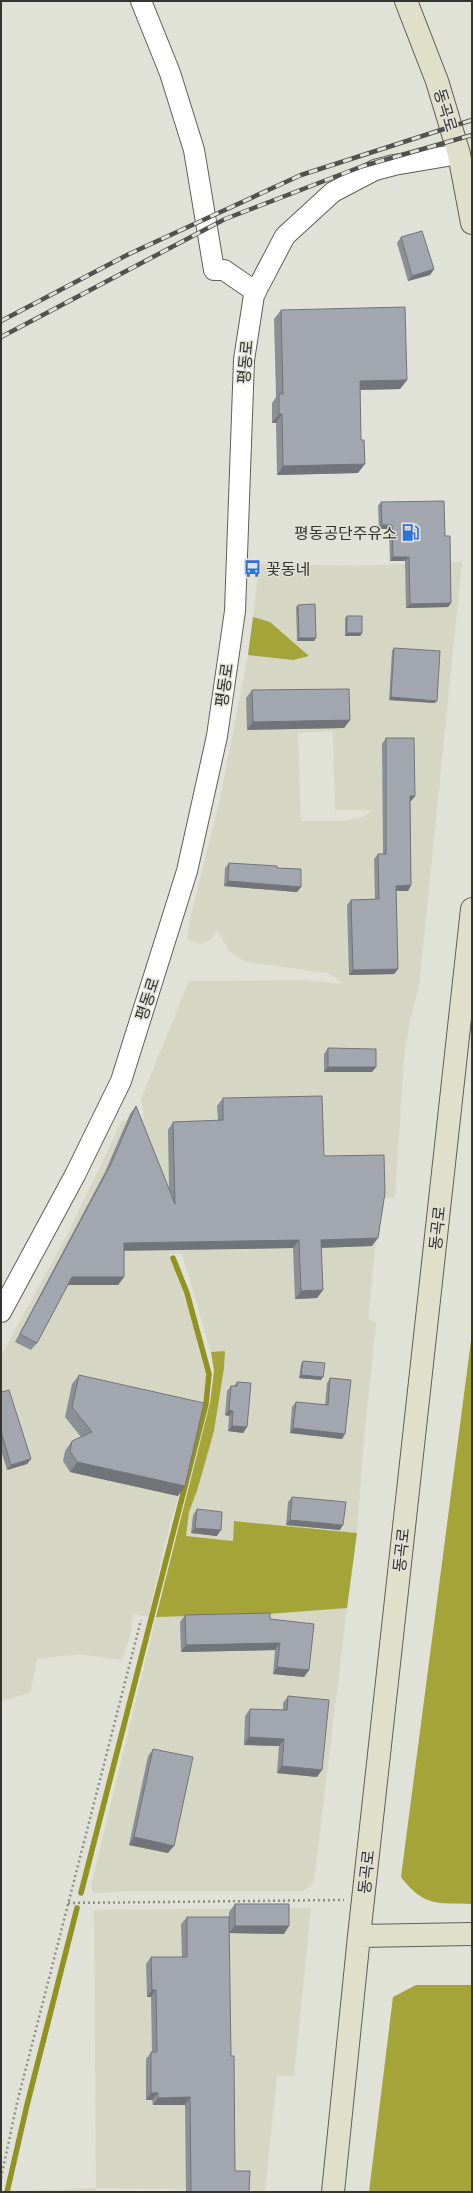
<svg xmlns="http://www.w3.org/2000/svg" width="473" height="2193" viewBox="0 0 473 2193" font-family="'Alegreya Sans','Noto Sans KR',sans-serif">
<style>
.built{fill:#d6d6c5;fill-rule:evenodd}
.forest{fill:#a4a438}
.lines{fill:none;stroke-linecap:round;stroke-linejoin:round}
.stream{stroke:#939120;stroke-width:5.5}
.street-casing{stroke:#5f5f57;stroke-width:22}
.secondary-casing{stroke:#5f5f57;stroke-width:24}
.path{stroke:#8d8d86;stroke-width:2.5;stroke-dasharray:2 3;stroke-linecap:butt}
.street{stroke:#fff;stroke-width:20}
.secondary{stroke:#e0e0ca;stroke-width:22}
.rail-casing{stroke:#52524d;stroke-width:4.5}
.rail{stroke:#e0e1d7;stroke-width:3;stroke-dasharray:9;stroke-linecap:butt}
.wall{fill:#8b9096}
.shaded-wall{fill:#71757a}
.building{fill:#a2a7af;stroke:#71757a}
.labels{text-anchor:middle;stroke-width:3;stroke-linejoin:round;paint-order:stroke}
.street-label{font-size:16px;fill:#343430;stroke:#e0e1d7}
.poi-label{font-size:16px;fill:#343430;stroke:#e0e1d7;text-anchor:end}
</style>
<rect width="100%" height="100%" fill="#e0e1d7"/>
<path class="built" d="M462,562l-43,425 -9,34 -6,37 -9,140h-11l-9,52 -7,69 8,4 -13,126 -6,84 -122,-12 -2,20 -47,-5 3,-24 8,-21 17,-60 10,-63 1,-17 -14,1 -29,-98h-13l25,70 4,24 9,29 -3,27 -38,135 -18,78 -15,-3 -3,23 -8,23 -44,-6 -41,5 -7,34 -26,7 -3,4v-348l67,-123 54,-112 22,-2 -3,-20 48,-118 112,-1 43,4 -16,-11 -82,-11 -16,-10 -13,-22 -7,10 -9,4 -14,-5 3,-20 30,-120 28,-144 45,5 16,-4 -39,-34 -17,-5 6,-53 98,2zM333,731l2,79h38l-10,7 -20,4h-42l-3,-88z
M347,1608l-33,274 -10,9h-172l-39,2 -2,-7 65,-269 112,-3z
M311,1908l-17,168h-17l-12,115 -169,-3v4h-87l87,-4 -2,-278z"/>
<path class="forest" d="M253,617l17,5 39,34 -16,4 -45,-5z
M472,1333v571c-35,-1 -48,3 -71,-27z
M225,1351l-1,17 -10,63 -17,60 -8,21 -3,24 47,5 1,-20 123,12 -10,75 -79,6 -112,3 54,-214 4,-32 -3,-19z
M416,1985h56v207h-103l24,-195z"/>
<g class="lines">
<path class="stream" d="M81,1893l125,-489 3,-30 -22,-81 -14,-35
M7,2192l20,-87 50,-197"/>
<defs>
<path id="street" d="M141,1l29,72 24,77 20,120h10l32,22
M1,1312l74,-137 46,-94 66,-210 30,-135 18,-125 9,-251 10,-65 31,-59 48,-44 42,-22 19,-5 65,-11"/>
<path id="secondary" d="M406,1l31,80 22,73 13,69
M359,1936l113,-2
M333,2192l26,-256 113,-1027"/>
</defs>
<use href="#street" class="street-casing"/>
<use href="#secondary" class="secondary-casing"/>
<path class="path" d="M68,1903l276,-3
M1,2178l16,-75 124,-483"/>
<use href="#street" class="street"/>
<use href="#secondary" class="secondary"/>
<defs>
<path id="rail" d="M1,321l128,-67 172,-79 171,-55
M1,337l224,-118 138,-53 109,-31"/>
</defs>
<use href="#rail" class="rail-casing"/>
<use href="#rail" class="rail"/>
</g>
<path class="wall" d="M401,237l33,32 -4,6 -22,6 -11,-38z
M281,310l126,70 -7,9 -40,1 -2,83 -81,2 -1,-52h-4v-20l4,-6 -2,-78z
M381,502l64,34 6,67 -3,4 -42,1 -1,-47h-15l-1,-32h-10l-1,-23z
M298,605l18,33 -2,3h-17l-1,-34z
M347,616l15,17 -2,3h-15v-18z
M394,648l41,55 -46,-3 3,-49z
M252,690l98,30 -6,8 -97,2 -1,-32z
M386,738l29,58 -4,5h-1l1,84 -3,6h-12l2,78 -4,5 -45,1 -2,-70 4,-5 24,-1 -1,-40 4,-5h5l-1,-110z
M229,863l48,5 24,19 -4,5 -73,-6 1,-18z
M328,1048l48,19 -4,5h-48v-18z
M223,1098l101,58 48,90 -51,2 2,42 -6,8 -22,1 -2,-51 -169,2v27l-6,8h-50l-31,58 -6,7 -16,-8 90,-170 25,-58 6,-8 33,83 -1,-59 5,-8 45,-1 -1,-15z
M303,1361l20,16 -2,3 -22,-2 2,-14z
M79,1375l99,121 -108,-24 -7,-11 2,-10 7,-10 9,-4 -16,-20 7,-33z
M330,1378l15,56 -3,5 -52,-6 2,-26 4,-5 29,3 2,-22z
M237,1382l10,45 -4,6 -15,-2 1,-15 -4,-1 2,-24 4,-5h3z
M1,1392l30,67 -4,5 -20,6 -6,-20z
M292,1497l48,33 -54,-5 2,-23z
M197,1509l20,27 -26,-3 2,-18z
M185,1615l85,4 39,51 -5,7 -31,-3 2,-24 -94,2 -1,-30z
M288,1696l29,81 -40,-4 2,-27 -35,-1 1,-29 5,-7 33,1v-7z
M153,1749l15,104 -39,-8 19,-89z
M235,1904l49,30 -55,-1v-21z
M187,1917l44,139 4,115 14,21h-63l-1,-87h-32l-1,-5h-6v-41l5,-7h1l-1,-55h-4l-1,-33 5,-7h31l-1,-33z"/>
<path class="shaded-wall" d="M434,269l-4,6 -22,6 4,-5z
M407,380l-7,9 -47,1 7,-9z
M279,414h3l-6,9h-4z
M365,464l-7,9 -81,2 6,-9z
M382,525h10l-3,4h-10z
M393,557h16l-4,4h-15z
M451,603l-3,4 -42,1 4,-4z
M347,633h15l-2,3h-15z
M299,638h17l-2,3h-17z
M391,697l46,4 -2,2 -46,-3z
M350,720l-6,8 -97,2 6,-8z
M410,796h5l-4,5h-5z
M228,881l73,6 -4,5 -73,-6z
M411,885l-3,6h-16l4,-5z
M398,969l-4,5 -45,1 4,-5z
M328,1067h48l-4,5h-48z
M378,1238l-6,8 -57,2 6,-8z
M299,1240l-6,8 -175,3 6,-8z
M72,1277h52l-6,8h-52z
M323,1290l-6,8 -22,1 6,-8z
M301,1375l22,2 -2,3 -22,-2z
M229,1410l4,1 -4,5 -4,-1z
M232,1426l15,1 -4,6 -15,-2z
M293,1428l52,6 -3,5 -52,-6z
M31,1459l-4,5 -20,6 4,-5z
M77,1462l108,24 -7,10 -108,-24z
M290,1520l53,5 -3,5 -54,-5z
M195,1528l26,2 -4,6 -26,-3z
M280,1643l-5,7 -94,2 5,-7z
M277,1667l32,3 -5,7 -31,-3z
M249,1737l35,2 -5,7 -35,-1z
M282,1766l40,4 -5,7 -40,-4z
M134,1837l40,9 -6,7 -39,-8z
M235,1926h54l-5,8 -55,-1z
M152,1990h4l-5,7h-4z
M151,2093h7l-6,7h-6z
M190,2097l-5,8h-32l5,-7z"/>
<path class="building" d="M422,231l12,38 -22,7 -11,-39z
M405,307l2,73 -47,1 1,59h3l1,24 -82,2 -1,-52h-3v-20h4l-2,-84z
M444,501l1,35h5l1,67 -41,1 -1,-47h-16l-1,-32h-10l-1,-23z
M315,604l1,34h-17l-1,-33z
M347,616h15v17h-15z
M394,648l46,3 -3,50 -46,-4z
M349,689l1,31 -97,2 -1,-32z
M386,738h28l1,58h-5l1,89 -15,1 2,83 -45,1 -2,-70 28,-1 -1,-45h8z
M229,863l48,3v2l24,1v18l-73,-6z
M328,1048l48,1v18h-48z
M322,1096l2,60 60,-1 1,38 -7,45 -57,2 2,50 -22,1 -2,-51 -175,3v34h-52l-35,66 -17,-9 91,-170 25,-58 39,98 -2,-82 50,-2v-22z
M303,1361l22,2 -2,14 -22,-2z
M79,1375l125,28 -19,83 -108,-24 -7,-11 2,-10 20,-9 -20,-25z
M330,1378l21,2 -6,54 -52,-6 3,-26 32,3z
M237,1382l14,1 -4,44 -15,-1 1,-15 -4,-1 2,-24h6z
M9,1390l22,69 -20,6 -10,-33v-40z
M292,1497l54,5 -3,23 -53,-5z
M197,1509l25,3 -1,18 -26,-2z
M270,1613v6l44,5 -5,46 -32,-3 3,-24 -94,2 -1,-30z
M288,1696l41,4 -7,70 -40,-4 2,-27 -35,-2 1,-28 37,1z
M153,1749l40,8 -19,89 -40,-9z
M235,1904h54v22h-54z
M187,1917h42l2,139h3l1,115h15l-1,21h-58l-1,-95 -32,1v-5h-7v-41h6l-1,-62h-4l-1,-33h36z"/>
<defs>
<symbol id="fuel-bare" viewBox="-9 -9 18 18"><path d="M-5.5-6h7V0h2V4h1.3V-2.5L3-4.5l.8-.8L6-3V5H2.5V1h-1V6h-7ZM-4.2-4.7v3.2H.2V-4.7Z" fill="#2c71de" stroke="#e0e1d7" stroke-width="2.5" paint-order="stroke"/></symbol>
<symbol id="bus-bare" viewBox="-9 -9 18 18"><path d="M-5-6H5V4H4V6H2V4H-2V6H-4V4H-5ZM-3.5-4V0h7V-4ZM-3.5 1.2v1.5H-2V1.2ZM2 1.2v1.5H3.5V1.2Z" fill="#2c71de" stroke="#e0e1d7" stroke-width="2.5" paint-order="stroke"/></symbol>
</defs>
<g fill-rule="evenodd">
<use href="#fuel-bare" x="398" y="520" width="25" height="25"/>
<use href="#bus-bare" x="240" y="556" width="25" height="25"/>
</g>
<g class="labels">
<g class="street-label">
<text transform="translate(446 110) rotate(73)" y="6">동곡로</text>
<text transform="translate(245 362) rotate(-85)" y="6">평동로</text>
<text transform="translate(224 685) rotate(-82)" y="6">평동로</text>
<text transform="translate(147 999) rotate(-72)" y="6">평동로</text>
<text transform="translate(437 1228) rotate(-84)" y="6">동곡로</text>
<text transform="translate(401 1550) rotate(-84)" y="6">동곡로</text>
<text transform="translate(366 1872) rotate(-84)" y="6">동곡로</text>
</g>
<g class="poi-label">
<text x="397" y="539">평동공단주유소</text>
<text x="266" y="575" text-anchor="start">꽃동네</text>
</g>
</g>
<rect width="473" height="2193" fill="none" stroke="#343430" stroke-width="4"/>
</svg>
